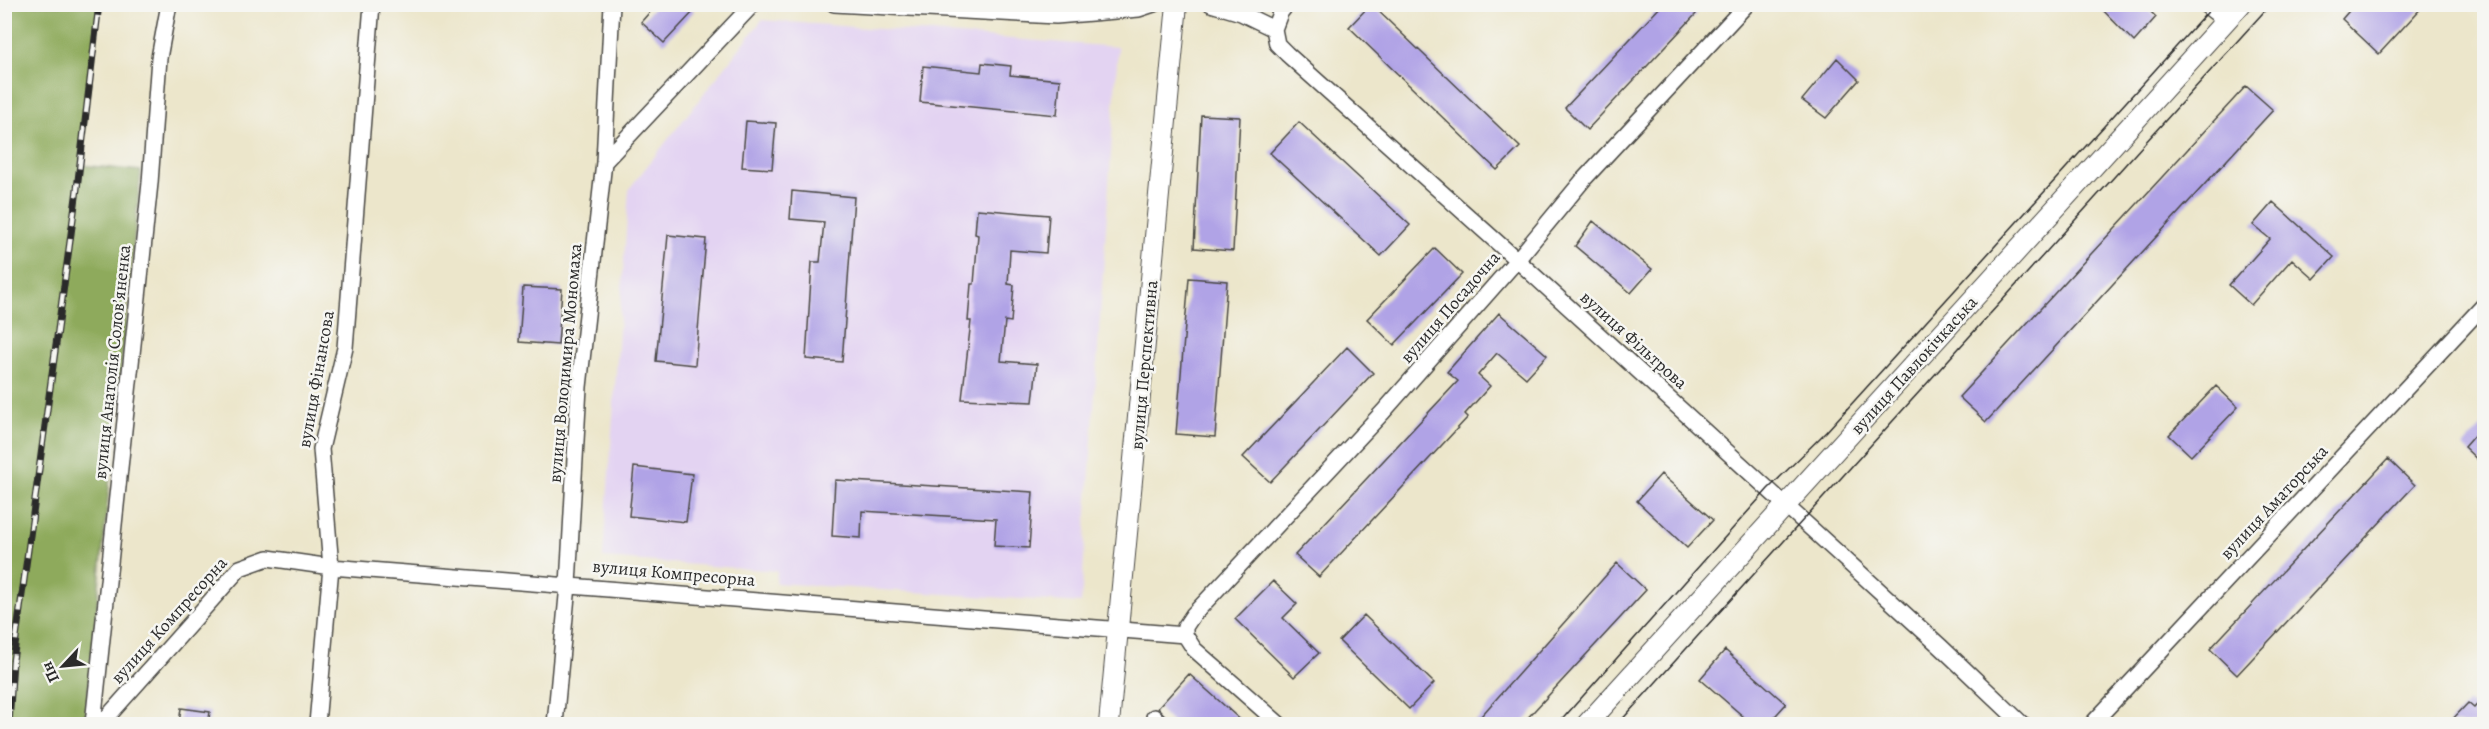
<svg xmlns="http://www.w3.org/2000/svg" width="2489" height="729" viewBox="0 0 2489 729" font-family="Alegreya,serif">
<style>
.built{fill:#e3d3f2}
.forest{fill:#8eaa5c;stroke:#5c6a44;stroke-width:1.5}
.building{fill:#b0a3e6}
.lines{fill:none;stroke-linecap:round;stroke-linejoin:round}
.minor-casing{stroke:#484743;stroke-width:18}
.tertiary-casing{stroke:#484743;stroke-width:22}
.minor{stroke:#fff;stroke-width:15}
.tertiary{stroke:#fff;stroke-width:20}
.tram{stroke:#2b2b2b;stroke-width:1.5}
.rail-casing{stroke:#2b2b2b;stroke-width:7}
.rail{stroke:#f6f6f2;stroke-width:4.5;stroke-dasharray:14;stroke-linecap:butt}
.labels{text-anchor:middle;stroke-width:5;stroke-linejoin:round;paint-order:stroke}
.street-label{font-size:18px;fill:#2b2b2b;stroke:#f6f6f2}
</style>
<rect width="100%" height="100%" fill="#f6f6f2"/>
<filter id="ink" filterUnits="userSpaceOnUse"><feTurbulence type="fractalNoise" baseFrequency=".0167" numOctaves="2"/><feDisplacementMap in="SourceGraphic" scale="12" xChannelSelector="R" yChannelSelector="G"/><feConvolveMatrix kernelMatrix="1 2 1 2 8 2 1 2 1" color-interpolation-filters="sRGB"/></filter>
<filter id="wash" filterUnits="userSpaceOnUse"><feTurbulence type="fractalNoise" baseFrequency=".008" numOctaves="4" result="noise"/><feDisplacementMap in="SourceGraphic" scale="24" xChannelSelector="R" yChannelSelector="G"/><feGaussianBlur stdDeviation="1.35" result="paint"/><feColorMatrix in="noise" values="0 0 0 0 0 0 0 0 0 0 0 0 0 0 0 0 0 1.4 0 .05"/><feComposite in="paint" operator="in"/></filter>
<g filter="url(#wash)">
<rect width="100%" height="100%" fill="#ece6cb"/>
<path class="built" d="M762,20l356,27 -37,556 -305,-20 1,-12 -174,-13 26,-369z"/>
<path class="forest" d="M4,5h95l-19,160 61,6 -56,553h-80z"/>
<g id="blocks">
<path class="building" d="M657,4h30l7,7 -30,32 -23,-21z
M1371,4l149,143 -23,23 -148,-143z
M1663,4h23l10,10 -109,116 -22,-22z
M2097,4h46l13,13 -22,25z
M2355,4h70l-46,50 -37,-35z
M1837,58l22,22 -33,38 -24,-18z
M982,63l29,3 -1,9 50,5 -3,35 -137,-13 3,-36 58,6z
M2246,86l27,24 -287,312 -27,-25z
M1201,115l39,2 -7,134 -39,-3z
M746,121l30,2 -4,46 -30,-2z
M1299,122l111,103 -29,31 -111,-103z
M792,191l62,6 -12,165 -36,-3 6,-97h8l4,-40 -34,-3z
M2273,202l61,55 -20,22 -22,-20 -41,46 -22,-20 41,-46 -17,-14z
M977,209l72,6 -3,38 -36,-3 -2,34 6,1 -3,37 -6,-1 -4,40 36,3 -4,38 -71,-3 9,-78h-3l3,-37h3l4,-49 -3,-1z
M1593,221l59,48 -21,24 -56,-47z
M668,235l38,4 -11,126 -39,-4z
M1435,248l27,26 -68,71 -27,-26z
M1189,278l38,3 -12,156 -39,-3z
M523,287l39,2 -4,56 -39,-3z
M1499,313l48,42 -21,23 -29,-25 -19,22 12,11 -25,28 3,3 -149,160 -24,-22 163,-174 -11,-9z
M1347,347l26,26 -103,109 -27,-25z
M2216,386l22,21 -47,49 -22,-21z
M2484,424v42l-20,-19z
M2388,459l27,26 -178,190 -27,-26z
M634,467l58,7 -6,48 -57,-6z
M1661,474l52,46 -26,28 -50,-47z
M835,480l198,12 -4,56 -35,-2 2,-27 -134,-8 -1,27 -29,-2z
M1617,563l29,27 -124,134h-48z
M1273,581l24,23 -14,14 36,35 -25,24 -59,-58z
M1364,615l70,68 -25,26 -70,-68z
M1725,650l61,54 -18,20h-16l-52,-45z
M1189,674l56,50h-72l-15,-16z
M2484,697v27h-36l20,-21 6,5z
M181,708l29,4 -2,12h-29z"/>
</g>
</g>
<g filter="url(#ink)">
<use href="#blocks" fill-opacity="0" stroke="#484743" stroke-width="1.5"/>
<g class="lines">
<defs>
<path id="minor" d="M834,4l222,12 83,-7 15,-5
M1211,4l30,9 33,16 3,15 10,10 230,206 424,387 81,77
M2204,4l22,17
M1274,29l6,-16 7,-9
M604,162l149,-158
M1185,635v-8l8,-12 190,-203 134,-152 67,-81 163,-175
M1154,717l7,7
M93,724l57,-541 9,-125 10,-54
M101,724l139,-156 28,-10 63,9 854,68 9,14 85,75
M317,724l14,-157 -10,-118 24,-101 27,-344
M555,724l13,-139 11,-198 25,-225 8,-158
M2092,724l392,-419"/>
<path id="tertiary" d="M1109,724l68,-720
M1587,724l654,-720"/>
</defs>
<use href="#minor" class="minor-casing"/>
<use href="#tertiary" class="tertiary-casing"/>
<use href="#minor" class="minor"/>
<use href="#tertiary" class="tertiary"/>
<path class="tram" d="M1558,724l210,-235 58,-57 389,-428
M1618,724l653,-720"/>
<defs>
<path id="rail" d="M9,724l4,-63 63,-464 23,-193"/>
</defs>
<use href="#rail" class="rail-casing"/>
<use href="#rail" class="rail"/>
</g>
</g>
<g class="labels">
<g class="street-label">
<text transform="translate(1450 307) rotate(-49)" y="6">вулиця Посадочна</text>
<text transform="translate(1634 340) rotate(42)" y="6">вулиця Фільтрова</text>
<text transform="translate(112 362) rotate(-84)" y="6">вулиця Анатолія Соловʼяненка</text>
<text transform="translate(565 363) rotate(-85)" y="6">вулиця Володимира Мономаха</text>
<text transform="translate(1144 365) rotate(-85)" y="6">вулиця Перспективна</text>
<text transform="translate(1914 365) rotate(-48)" y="6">вулиця Павлокічкаська</text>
<text transform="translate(316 379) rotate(-80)" y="6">вулиця Фінансова</text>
<text transform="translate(2274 502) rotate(-47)" y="6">вулиця Аматорська</text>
<text transform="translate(674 573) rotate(5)" y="6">вулиця Компресорна</text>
<text transform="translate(169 620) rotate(-48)" y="6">вулиця Компресорна</text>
</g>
</g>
<rect width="2489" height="729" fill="none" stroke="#f6f6f2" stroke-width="24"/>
<g transform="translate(63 666) rotate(244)" stroke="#f6f6f2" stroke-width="4.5" paint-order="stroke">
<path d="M0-4.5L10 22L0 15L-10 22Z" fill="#2b2b2b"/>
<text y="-9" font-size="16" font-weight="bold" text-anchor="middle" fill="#2b2b2b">Пн</text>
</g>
</svg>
